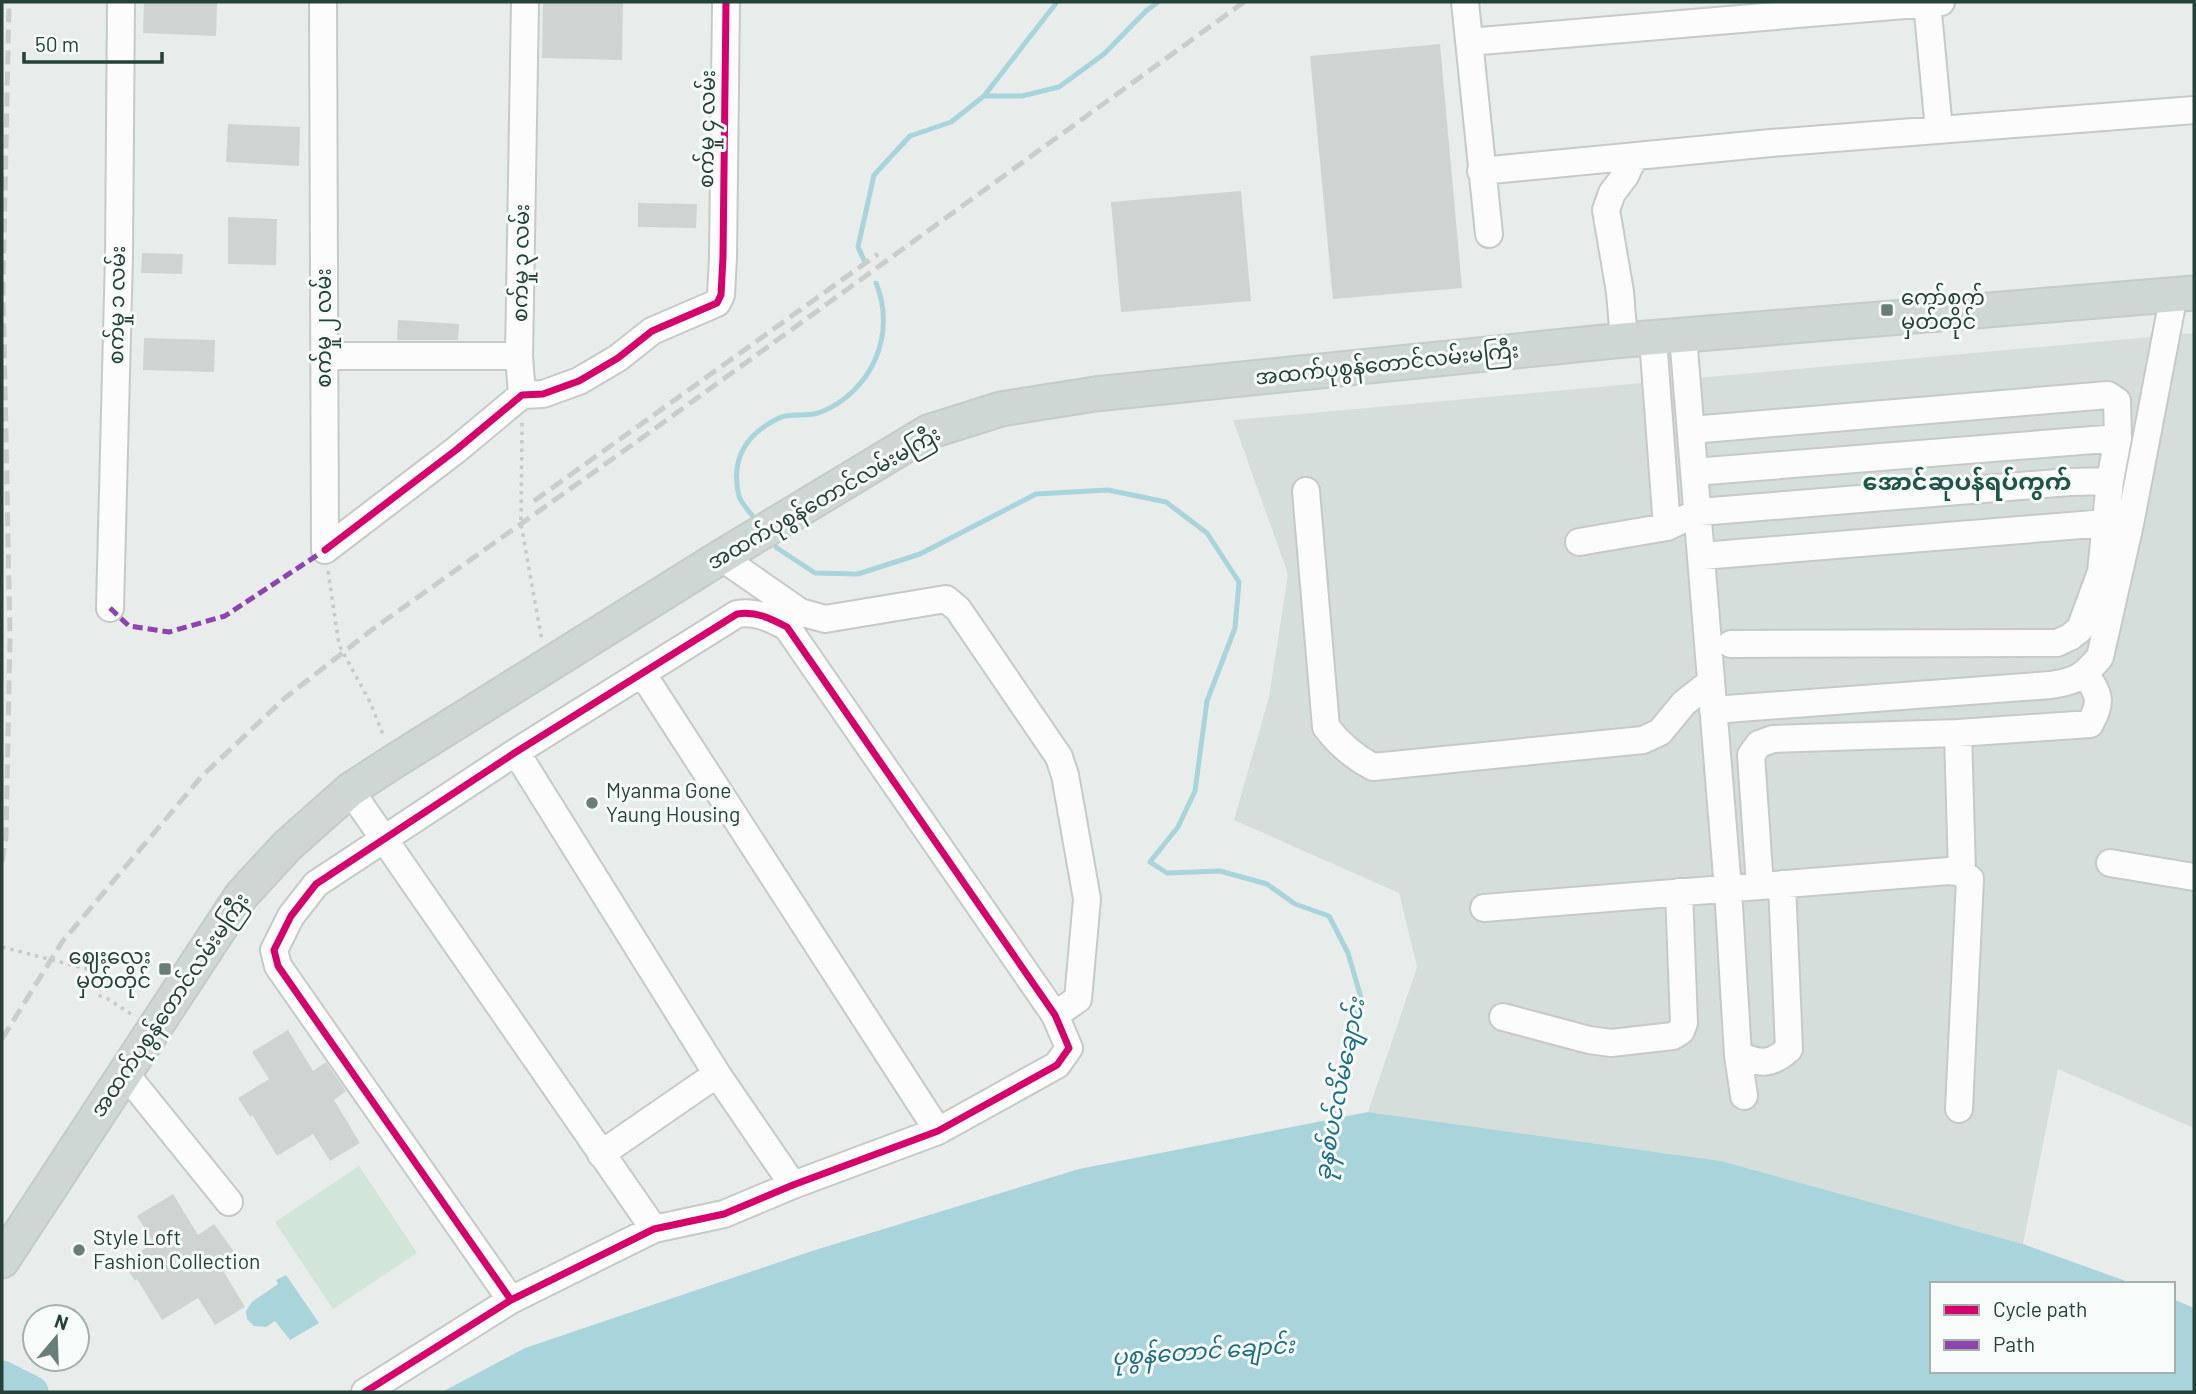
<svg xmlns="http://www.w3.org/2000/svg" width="2196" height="1394" viewBox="0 0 2196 1394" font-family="Barlow,'Noto Sans Myanmar',sans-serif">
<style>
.built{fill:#d6dedb}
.green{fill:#d1e6d8}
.water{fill:#a9d4db}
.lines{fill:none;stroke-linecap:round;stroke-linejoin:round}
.stream{stroke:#a9d4db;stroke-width:5}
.river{stroke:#a9d4db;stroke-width:33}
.building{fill:#cfd4d2}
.minor-casing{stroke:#c5cac8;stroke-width:30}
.major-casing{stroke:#c3ccc9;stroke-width:37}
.path{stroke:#c3ccca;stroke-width:3.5;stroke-dasharray:3.5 5;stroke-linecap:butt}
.minor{stroke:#fcfcfc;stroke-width:26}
.major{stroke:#cfd7d5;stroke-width:33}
.rail{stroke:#c9cdcc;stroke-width:5;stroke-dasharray:14 7;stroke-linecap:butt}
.quiet{stroke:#8e44ad;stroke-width:5;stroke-dasharray:10 5;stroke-linecap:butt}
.cycleway-casing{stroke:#f7fbf9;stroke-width:11}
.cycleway{stroke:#d6006c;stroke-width:7}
.poi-dot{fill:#697e78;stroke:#f7fbf9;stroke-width:2.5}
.labels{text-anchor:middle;stroke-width:6;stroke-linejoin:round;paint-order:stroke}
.street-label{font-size:21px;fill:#24423a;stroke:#f7fbf9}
.poi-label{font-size:21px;fill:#24423a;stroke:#f7fbf9;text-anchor:start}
.water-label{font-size:23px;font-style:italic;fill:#1c6f80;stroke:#f7fbf9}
.quarter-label{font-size:24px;font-weight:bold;fill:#1f5548;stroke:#f7fbf9}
</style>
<rect width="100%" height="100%" fill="#e8edeb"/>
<path class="built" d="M2194,333v795l-136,-59 -35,175 -302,-83 -353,-49 49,-145 -18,-74 -165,-73 35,-123 19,-123 -55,-154z"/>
<path class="green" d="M359,1166l58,87 -84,56 -58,-87z"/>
<path class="water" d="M1368,1112l353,49 302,83 111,40h-202v87h241v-72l21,9v84h-1752l83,-44 287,-97 267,-82z
M286,1275l33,48 -29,17 -15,-19 -9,6 -12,-1 -7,-7 -1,-8 6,-9 26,-18 -2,-4z"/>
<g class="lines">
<path class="stream" d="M984,96h38l37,-9 45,-33 42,-43 12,-9
M864,260l-6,-13 16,-72 36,-39 41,-14 33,-26 73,-94
M758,522c-6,-7 -16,-17 -19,-26 -9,-37 7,-62 40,-78 12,-6 29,0 42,-6 51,-21 76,-78 55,-129
M770,539l7,9 38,25 43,1 62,-20 116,-60 72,-4 58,12 41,31 32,49 -4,46 -28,73 -12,90 -17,36 -28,35 17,11 53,-2 47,13 28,20 34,12 19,37 13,45 -16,46 -14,82"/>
<path class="river" d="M2,1377l30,15"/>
</g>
<path class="building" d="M144,2h73l-1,34 -73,-3z
M543,2h80l-1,58 -80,-2z
M1440,44l22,244 -129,11 -23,-243z
M228,124l72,3 -1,39 -73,-4z
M1241,191l10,110 -130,11 -10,-110z
M638,203l59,1 -1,24 -58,-1z
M228,217l49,2 -1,46 -48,-1z
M142,253l41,1 -1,20 -41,-1z
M398,320l61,4 -1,16h-61z
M144,338l71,2 -1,32 -71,-2z
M288,1030l25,41 13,-9 20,29 -12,9 26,43 -30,18 -17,-27 -36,22 -25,-41 -2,2 -12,-19 31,-19 -17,-27z
M173,1194l25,41 16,-11 21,29 -16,11 26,43 -30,18 -17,-27 -36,22 -25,-41 -2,2 -12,-19 31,-19 -17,-27z"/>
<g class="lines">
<defs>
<path id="minor" d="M323,2l2,548
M1465,2l24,232
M1927,2l12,128
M1469,42l472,-40
M1481,171l290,-28 423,-33
M1683,336l45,553 10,166 6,41
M1653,339l14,188
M1624,340l-4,-48 -14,-82 6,-17 13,-17 9,-19
M324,356h195
M522,395l-3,-39 6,-354
M1691,430l417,-35 9,6 1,37
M1306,491l20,236c13,17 28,30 47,40l270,-27 17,-8 24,-29 27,-21
M1579,542l88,-15 32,-15 371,-30 40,-1 8,-43 -424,34
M325,550l131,-100 66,-55 21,-1 36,-13 39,-23 34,-27 65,-28 4,-8 2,-38 3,-255
M1702,556l404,-33
M721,557l79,55 25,7 121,-20 12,10 101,148 6,18 22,124 -9,100 -23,16
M110,608l9,-353 2,-253
M1731,644l326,-1 13,-6 10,-8 21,-57 9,-91
M642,673l296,458
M1713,710l338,-25c26,-4 32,-8 49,-28l30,-133 44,-230
M1958,733l4,140
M516,752l201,322 76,111
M350,790l304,439
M2110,863l84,14
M1760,886l-9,-131 8,-11 14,-5 185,-6 132,-9c12,-23 10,-28 -4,-49
M1484,908l465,-37 13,2 8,6 -11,230
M1503,1017l86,23 22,3 62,-7 8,-5 3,-8 -5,-131
M1738,1055c22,9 32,11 51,-6l-7,-165
M124,1072l105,130
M601,1154l116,-80
M365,1392l146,-92 143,-71 70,-15 69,-29 145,-54 119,-66 12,-17 -14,-33 -268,-388c-17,-9 -31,-16 -50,-13l-221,138 -200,132 -25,32 -17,34 4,16 233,334"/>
<path id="major" d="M2,1261l239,-365 46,-50 63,-56 43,-28 328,-205 207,-125 73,-23 94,-15 529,-54 570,-47"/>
</defs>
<use href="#minor" class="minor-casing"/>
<use href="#major" class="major-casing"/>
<path class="path" d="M522,423l-1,101 21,117
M328,571l11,74 31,57 14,35
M2,947l101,26 -5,22 10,4 26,17"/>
<use href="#minor" class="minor"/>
<use href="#major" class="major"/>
<path class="rail" d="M534,501l344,-247
M2,862l4,-25 4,-200 -7,-350 6,-285
M2,1039l60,-97 140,-166 83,-78 88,-69 273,-194 598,-433"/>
<path class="quiet" d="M110,608l19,18 40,6 56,-16 100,-66"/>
<defs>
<path id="cycleway" d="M325,550l131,-100 66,-55 21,-1 36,-13 39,-23 34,-27 65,-28 4,-8 2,-38 3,-255
M365,1392l146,-92 143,-71 70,-15 69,-29 145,-54 119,-66 12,-17 -14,-33 -268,-388c-17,-9 -31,-16 -50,-13l-221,138 -200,132 -25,32 -17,34 4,16 233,334"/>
</defs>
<use href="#cycleway" class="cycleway-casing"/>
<use href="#cycleway" class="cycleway"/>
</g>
<g class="poi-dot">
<rect x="1880" y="303" width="14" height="14" rx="3.5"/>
<circle cx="592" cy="803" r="7"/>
<rect x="158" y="962" width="14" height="14" rx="3.5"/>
<circle cx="79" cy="1250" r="7"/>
</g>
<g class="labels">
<g class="street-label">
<text transform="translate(707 129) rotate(-89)" y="7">စက်မှု ၄ လမ်း</text>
<text transform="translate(521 263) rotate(-89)" y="7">စက်မှု ၃ လမ်း</text>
<text transform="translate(117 305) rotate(-89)" y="7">စက်မှု ၁ လမ်း</text>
<text transform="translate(324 328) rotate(-90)" y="7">စက်မှု ၂ လမ်း</text>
<text transform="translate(1387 364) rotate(-6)" y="7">အထက်ပုစွန်တောင်လမ်းမကြီး</text>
<text transform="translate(824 498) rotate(-30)" y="7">အထက်ပုစွန်တောင်လမ်းမကြီး</text>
<text transform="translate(170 1005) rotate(-56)" y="7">အထက်ပုစွန်တောင်လမ်းမကြီး</text>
</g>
<g class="poi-label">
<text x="1901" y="305">ကော်စက်<tspan x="1901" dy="24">မှတ်တိုင်</tspan></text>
<text x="606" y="798">Myanma Gone<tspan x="606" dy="24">Yaung Housing</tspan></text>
<text x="151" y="964" text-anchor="end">ဈေးလေး<tspan x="151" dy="24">မှတ်တိုင်</tspan></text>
<text x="93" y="1245">Style Loft<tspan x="93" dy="24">Fashion Collection</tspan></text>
</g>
<g class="water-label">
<text transform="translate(1339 1089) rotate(-79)" y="8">ခုနစ်ပင်လိမ်ချောင်း</text>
<text transform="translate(1203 1351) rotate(-4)" y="8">ပုစွန်တောင် ချောင်း</text>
</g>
<g class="quarter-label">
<text x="1967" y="490">အောင်ဆုပန်ရပ်ကွက်</text>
</g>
</g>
<rect width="2196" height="1394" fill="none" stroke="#24423a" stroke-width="7"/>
<rect x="1930" y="1282" width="245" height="91" fill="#f7fbf9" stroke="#a3b1ad" stroke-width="2"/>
<rect x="1944" y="1305" width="35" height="10" fill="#d6006c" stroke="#a3b1ad" stroke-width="2"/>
<text x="1993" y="1317" font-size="21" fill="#24423a">Cycle path</text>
<rect x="1944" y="1340" width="35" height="10" fill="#8e44ad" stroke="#a3b1ad" stroke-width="2"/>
<text x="1993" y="1352" font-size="21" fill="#24423a">Path</text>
<g transform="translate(56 1338) rotate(19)"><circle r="33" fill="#f7fbf9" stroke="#a3b1ad" stroke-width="2"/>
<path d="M0-5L12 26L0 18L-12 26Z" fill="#697e78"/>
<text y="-10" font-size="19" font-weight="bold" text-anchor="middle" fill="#24423a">N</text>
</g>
<path d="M24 52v10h138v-10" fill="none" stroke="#24423a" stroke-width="3.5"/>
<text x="35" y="52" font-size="21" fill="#24423a" stroke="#f7fbf9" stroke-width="5" paint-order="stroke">50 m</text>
</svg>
